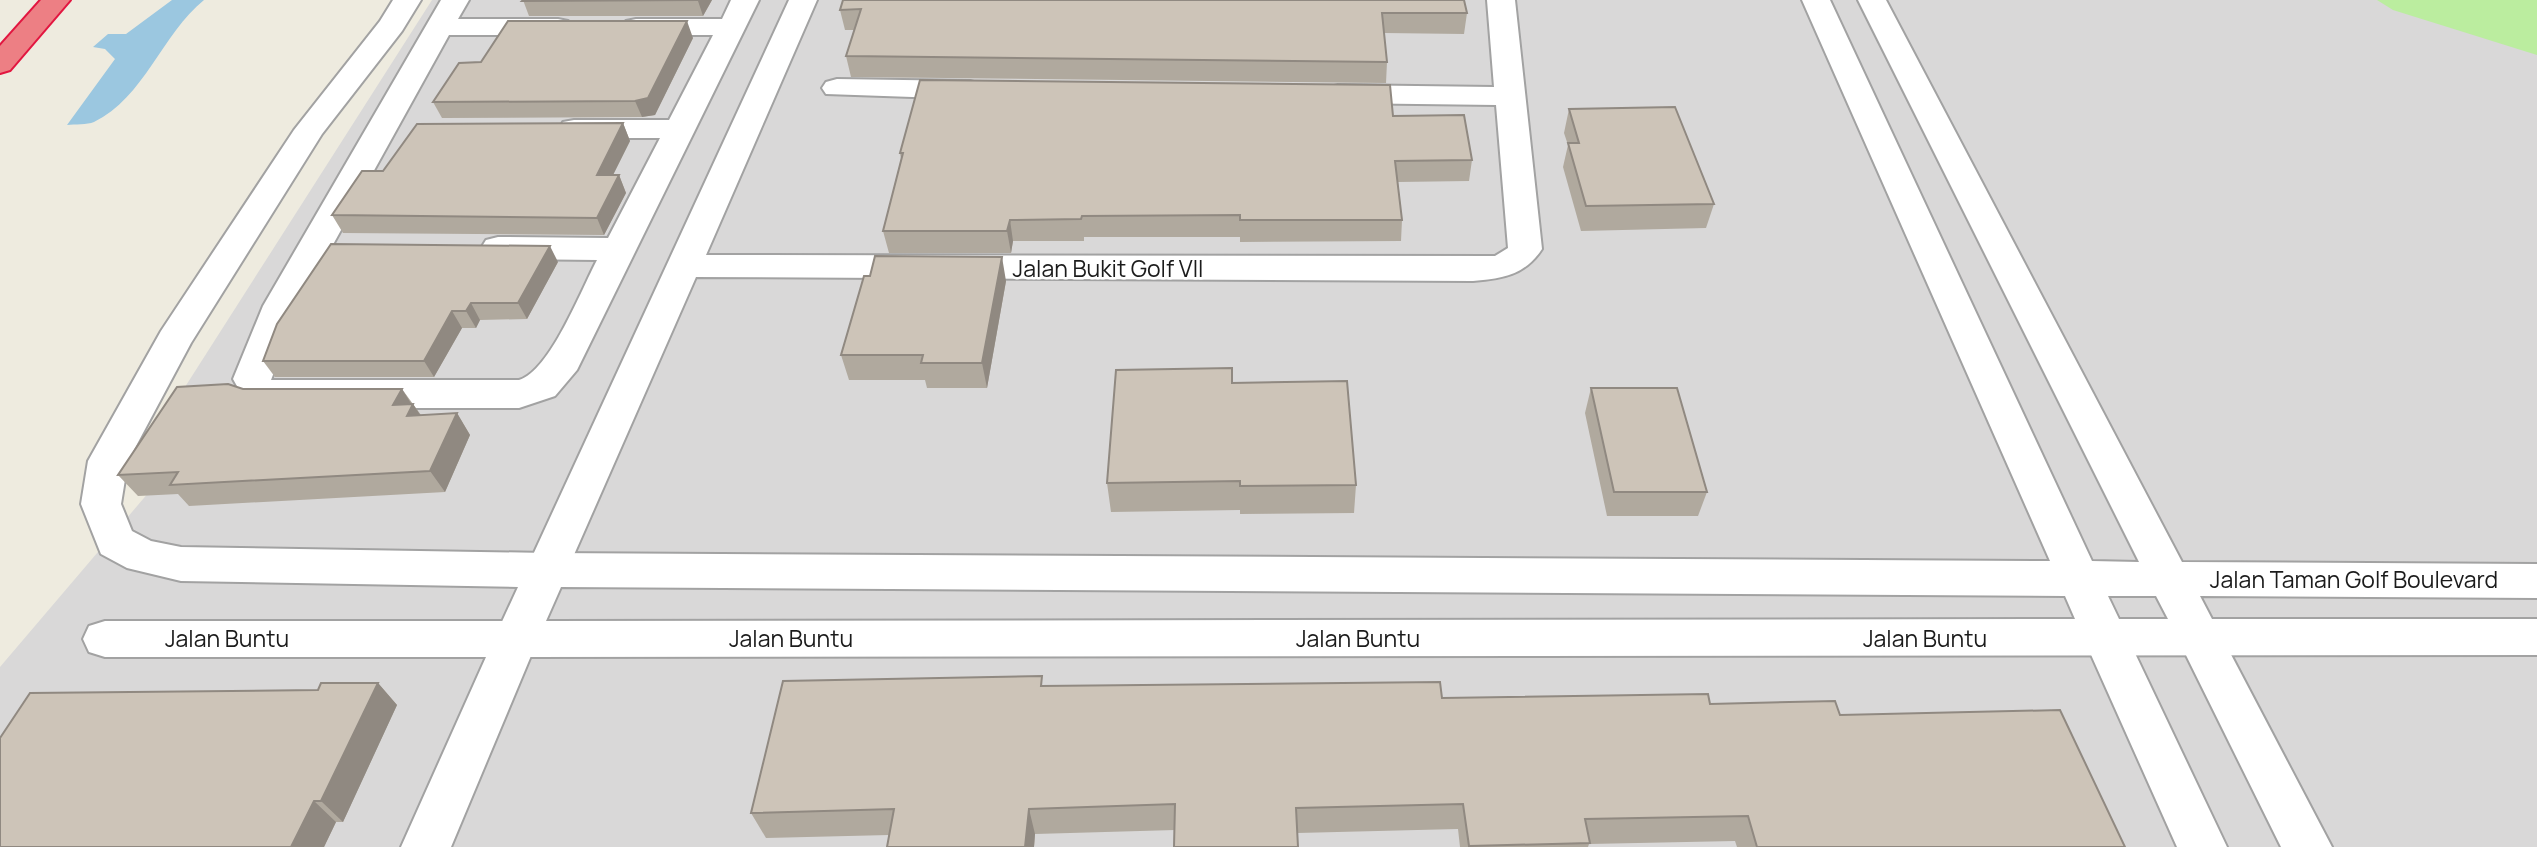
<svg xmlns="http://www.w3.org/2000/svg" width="2537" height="847" viewBox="0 0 2537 847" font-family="Manrope,sans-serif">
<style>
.residential{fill:#d9d8d8}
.grass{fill:#bbed9f}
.water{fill:#9bc7e0}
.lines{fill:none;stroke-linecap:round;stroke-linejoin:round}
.minor-casing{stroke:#a2a2a2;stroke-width:4}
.tertiary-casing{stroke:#a2a2a2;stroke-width:4}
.motorway-casing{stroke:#e21640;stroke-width:4}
.minor{fill:#fff;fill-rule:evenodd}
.tertiary{fill:#fff;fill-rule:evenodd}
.motorway{fill:#ed7f84;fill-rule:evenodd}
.wall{fill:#b0a99e}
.shaded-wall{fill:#908981}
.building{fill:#cdc4b8;stroke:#908981;stroke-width:2}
.labels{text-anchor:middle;stroke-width:5;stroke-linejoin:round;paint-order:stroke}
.street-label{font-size:23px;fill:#1b1b1b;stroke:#fff}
</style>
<rect width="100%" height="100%" fill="#eeebdf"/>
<path class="residential" d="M432,0h2105v847h-2537v-180l155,-182 7,-62z"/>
<path class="grass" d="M2377,0h160v55l-144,-45z"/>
<path class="water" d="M172,0h32c-42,34 -60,98 -110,122 -7,3 -19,2 -27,3l48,-66 -10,-10 -12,-2 15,-13h18z"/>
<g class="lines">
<defs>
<path id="minor" d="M441,0h28l-11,19h100l10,2 4,6 -4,6 -10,2h-109l-150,271 -28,74h248c31,-9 62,-90 78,-120l-99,-1 -12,-3 -5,-8 5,-8 12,-3 110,1 52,-100h-86l-11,-2 -4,-7 4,-7 11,-2h95l44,-85h-77l-10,-2 -4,-6 4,-6 10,-2h86l9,-19h28l-182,370 -22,26 -36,12h-259l-13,-4 -14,-25 30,-73z
M789,0h28l-111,255 789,1 13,-8 -12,-143 -158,-2 -11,-3 -4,-6 4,-6 11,-3 156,2 -7,-87h28l27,249c-17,26 -40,30 -69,32l-777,-4 -134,305 -15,5 -15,-5 -6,-12z
M837,79l133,2 11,3 4,6 -4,6 -11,3 -144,-5 -4,-6 4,-6z
M105,621h411l16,5 6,13 -87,208h-50l85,-190h-381l-16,-5 -6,-13 6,-13z
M2106,621l16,5 105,221h-50l-93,-208 6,-13z
M2200,621l16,5 116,221h-51l-103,-208 6,-13z"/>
<path id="tertiary" d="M393,0h28l-19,31 -80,103 -131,209 -63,118 -7,43 11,27 19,10 30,6 366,6 1503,8 -248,-561h28l262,561 47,1 -281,-562h28l296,562 355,2v34l-337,-2 12,23h325v36l-2021,2 -16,-5 -6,-13 24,-52 -337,-6 -54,-13 -26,-14 -20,-50 7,-43 73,-130 133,-201 86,-109zM561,587l1504,9 10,23 -1529,2zM2108,596h48l12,23h-49z"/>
<path id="motorway" d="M41,0h29l-60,70 -10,3v-27z"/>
</defs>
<use href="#minor" class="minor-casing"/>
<use href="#tertiary" class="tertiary-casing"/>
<use href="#motorway" class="motorway-casing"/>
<use href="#minor" class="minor"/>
<use href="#tertiary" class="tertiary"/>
<use href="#motorway" class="motorway"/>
</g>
<path class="wall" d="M523,0h189l-9,16h-174z
M840,10l627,3 -3,21 -80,-1 3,29 -1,21 -535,-6 -5,-21 8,-26h-9z
M693,38l-38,77 -13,2 -200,1 -9,-16 48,-40z
M1569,109l145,95 -8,24 -125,3 -18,-64 5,-22 -4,-12z
M1393,116l79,44 -3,21 -71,1 4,38 -1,21 -161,1v-5h-156v4h-71l-2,12h-122l-6,-22 18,-72 -1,-6z
M623,123l7,18 -17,34h6l7,18 -22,42 -261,-2 -11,-18z
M558,262l-31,57 -47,1 -4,8h-14l-28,49h-159l-12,-16z
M1006,281l-19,107h-60l-2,-8h-76l-8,-25z
M1232,383l124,102 -2,28 -114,1v-4l-129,2 -4,-29z
M1591,388l116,104 -9,24h-91l-22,-103z
M243,389h159l19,26 36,-2 13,22 -25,57 -256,14 -11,-12 -40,2 -20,-21z
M378,683l19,22 -54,117h-7l-12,25h-324l318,-157z
M1044,686l398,12 268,6 130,11 285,132h-388l-2,-6 -146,3 -1,3h-128l-2,-18 -161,4 -122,-3 -140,4 -1,13h-147l2,-12 -123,3 -15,-25z"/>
<path class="shaded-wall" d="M699,0h13l-9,16 -5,-15z
M687,21l6,17 -38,77 -13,2 -7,-16z
M623,123l7,18 -26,52 -7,-18z
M619,175l7,18 -22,42 -7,-17z
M1010,220l3,21 -2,12 -4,-22z
M550,246l8,16 -31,57 -9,-16z
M1002,257l4,24 -19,107 -5,-25z
M471,303l9,17 -4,8 -10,-17z
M452,311l10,17 -28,49 -10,-16z
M402,389l10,16 1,-1 14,21 -5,12 -29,-32z
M457,413l13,22 -25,57 -15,-21z
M378,683l19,22 -54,117 -22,-21z
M314,801l22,21 -12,25h-33z
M1029,809l6,25 -1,13h-9z"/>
<path class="building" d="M523,0h176l-177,1z
M843,0h621l3,13h-85l5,49 -541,-6 15,-47 -21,1z
M508,21h179l-39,77 -13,3 -202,1 26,-39 22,-1z
M920,80l470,5 3,31 71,-1 8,45 -77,1 7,59h-162v-5l-158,1 -1,3 -71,1 -3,11h-124l20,-78h-3z
M1675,107l39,97 -128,2 -18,-63h11l-10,-34z
M623,123l-26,52h22l-22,43 -265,-3 30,-44h21l34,-47z
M331,244l219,2 -32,57h-47l-5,8h-14l-28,50h-161l14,-37z
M875,256l127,1 -20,106h-61l2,-8h-82l23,-79h6z
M1232,368v15l115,-2 9,104 -116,1v-5l-133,2 9,-113z
M228,384l15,5h159l-9,16 20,-1 -6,12 50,-3 -27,58 -260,14 8,-13 -60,3 59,-88z
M1591,388h86l30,104h-93z
M1042,676l-1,10 399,-4 2,16 266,-4 2,10 125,-3 5,14 220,-5 65,137h-368l-9,-31 -163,3 5,24 -121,3 -6,-42 -167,4 2,39h-124l1,-43 -146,5 -4,38h-138l7,-38 -143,4 32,-132z
M321,683h57l-57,118h-7l-23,46h-291v-109l30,-45 288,-3z"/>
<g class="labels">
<g class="street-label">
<text x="1108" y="277">Jalan Bukit Golf VII</text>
<text x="2354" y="588">Jalan Taman Golf Boulevard</text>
<text x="227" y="647">Jalan Buntu</text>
<text x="791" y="647">Jalan Buntu</text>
<text x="1358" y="647">Jalan Buntu</text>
<text x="1925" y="647">Jalan Buntu</text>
</g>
</g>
</svg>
